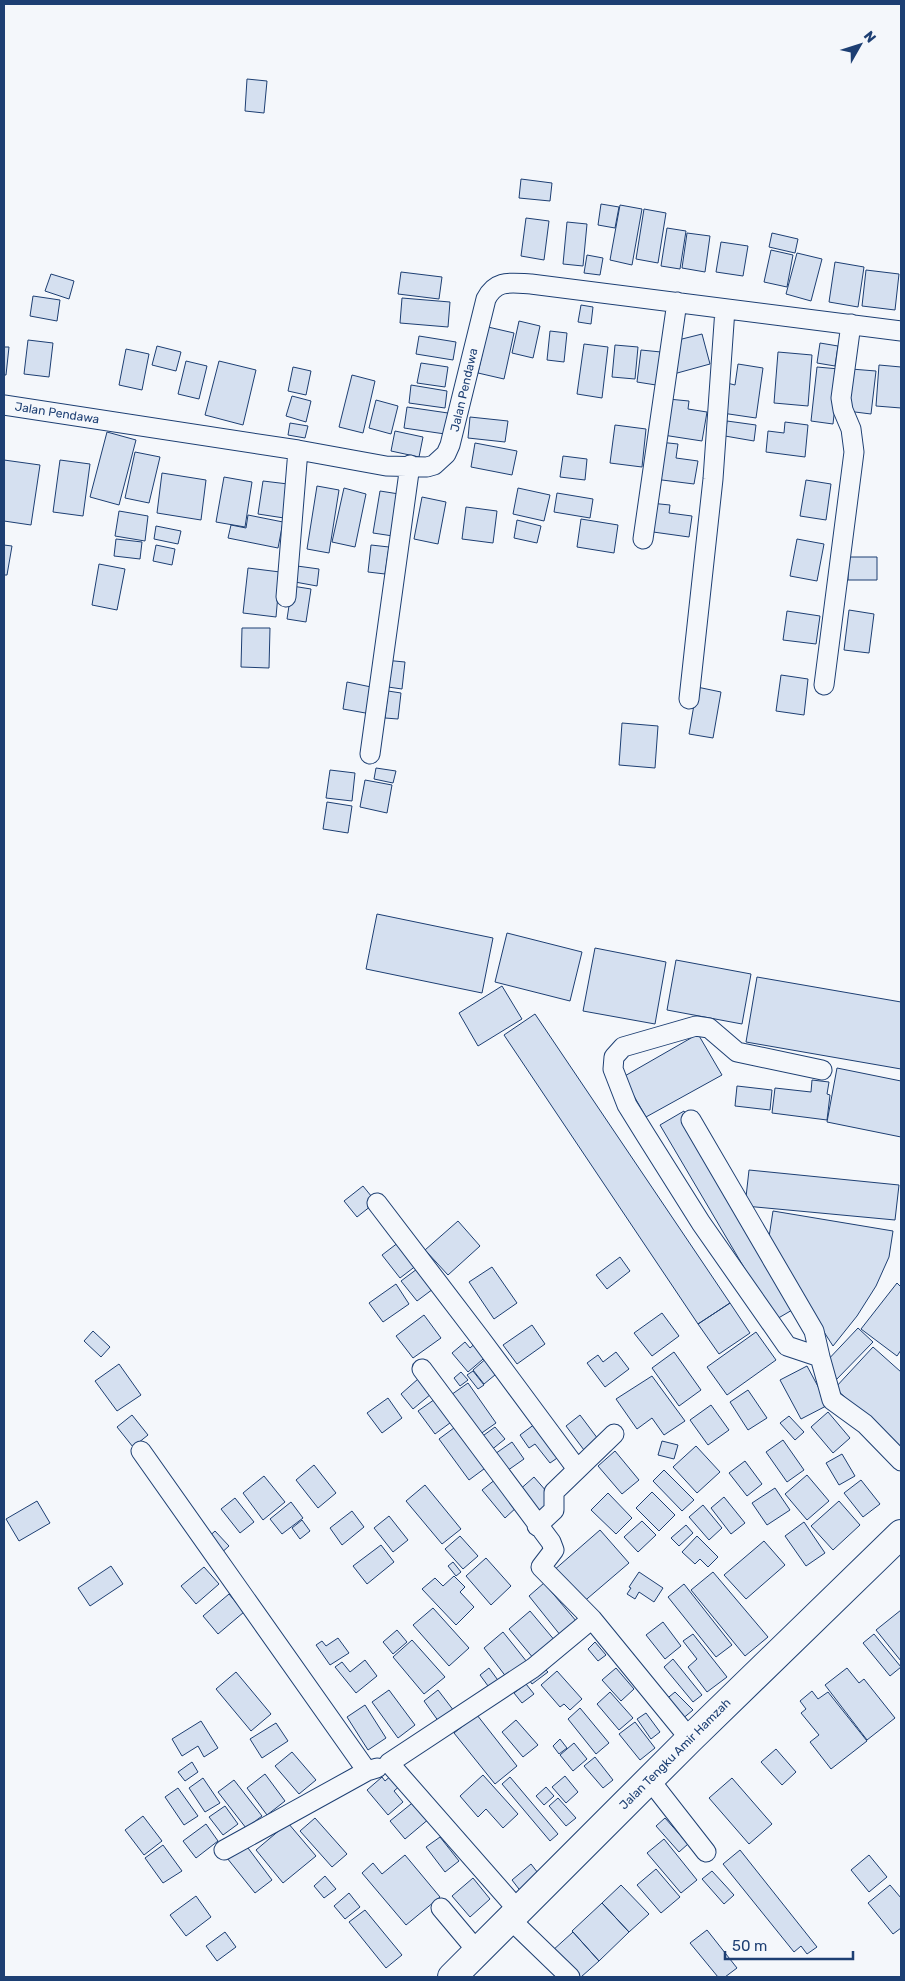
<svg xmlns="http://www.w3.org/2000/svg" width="905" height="1981" viewBox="0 0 905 1981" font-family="Rubik,sans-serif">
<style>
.building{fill:#d5e0f0;stroke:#1d3f73}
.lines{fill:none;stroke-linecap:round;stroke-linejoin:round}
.minor-casing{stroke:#1d3f73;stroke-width:21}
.highway-casing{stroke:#1d3f73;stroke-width:30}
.minor{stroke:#f4f7fb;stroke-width:19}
.highway{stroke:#f4f7fb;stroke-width:28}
.labels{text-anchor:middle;stroke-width:4;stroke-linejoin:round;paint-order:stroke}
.street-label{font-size:12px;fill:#1d3f73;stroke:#f4f7fb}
</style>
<rect width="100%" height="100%" fill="#f4f7fb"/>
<path class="building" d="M247,79l20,2 -3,32 -19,-2z
M521,179l31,4 -2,18 -31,-3z
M601,204l18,3 -4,21 -17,-3z
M620,205l22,4 -10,56 -22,-5z
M644,209l22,4 -8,50 -22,-4z
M526,218l23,3 -5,39 -23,-4z
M567,222l20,2 -4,42 -20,-2z
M667,228l19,3 -6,38 -19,-3z
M687,233l23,3 -5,36 -23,-4z
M772,233l26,6 -3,14 -26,-6z
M721,242l27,4 -5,30 -27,-4z
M771,250l22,5 -6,32 -23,-5z
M797,253l25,6 -11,42 -25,-7z
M587,255l16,3 -3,17 -16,-2z
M835,262l29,5 -6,40 -29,-5z
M866,270l33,4 -4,36 -33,-4z
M401,272l41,5 -3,22 -41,-5z
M51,274l23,7 -5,18 -24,-8z
M33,296l27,4 -3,21 -27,-5z
M402,298l48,4 -2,25 -48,-4z
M581,305l12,2 -2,17 -13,-2z
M519,321l21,5 -7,32 -21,-5z
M488,327l26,6 -10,46 -26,-6z
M550,331l17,2 -3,29 -17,-2z
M702,334l8,30 -40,11 4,-34z
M419,336l37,6 -3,18 -37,-6z
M28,340l25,3 -4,34 -25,-3z
M820,343l18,3 -3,20 -18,-3z
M584,344l24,3 -6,51 -25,-4z
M615,345l23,2 -3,32 -23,-2z
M157,346l24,6 -5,19 -24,-6z
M4,347h5l-3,28h-2z
M126,349l23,5 -7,36 -23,-5z
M641,350l20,2 -5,33 -19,-3z
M778,352l34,3 -4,51 -34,-3z
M186,361l21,5 -8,33 -21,-5z
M219,361l37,9 -13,55 -38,-10z
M421,363l27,4 -3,20 -28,-4z
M738,364l25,4 -7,50 -34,-5 5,-30 8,2z
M879,365l22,2v41l-25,-2z
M293,367l18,4 -5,24 -18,-4z
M817,367l22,2 -6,55 -22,-3z
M851,369l25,2 -5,43 -24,-3z
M352,375l23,6 -12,52 -24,-6z
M411,385l36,6 -2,17 -36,-5z
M292,396l19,5 -5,21 -20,-6z
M668,399l21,2 -1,8 19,3 -5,29 -39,-6z
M376,400l22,6 -7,28 -22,-6z
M407,407l41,6 -3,21 -41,-6z
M470,417l38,4 -3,21 -37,-4z
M727,421l29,4 -2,16 -29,-5z
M785,422l23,3 -3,32 -39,-5 2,-21 16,2z
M290,423l18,3 -3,12 -17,-3z
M615,425l31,4 -4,38 -32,-4z
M395,431l28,6 -4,20 -28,-6z
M107,432l29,8 -17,65 -29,-8z
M659,442l19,2 -2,14 22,3 -4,23 -40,-5z
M475,443l42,8 -5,24 -41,-8z
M135,452l25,5 -11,46 -24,-5z
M563,456l24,3 -2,21 -25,-3z
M4,460l36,5 -9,60 -27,-4z
M60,460l30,4 -7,52 -30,-4z
M162,473l44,7 -5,40 -44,-7z
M224,477l28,5 -7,45 -29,-5z
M806,480l25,4 -5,36 -26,-4z
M263,481l25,3 -4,34 -26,-4z
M317,486l22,4 -10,63 -22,-4z
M344,488l22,6 -11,53 -23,-5z
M518,488l32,7 -6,26 -31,-7z
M380,491l19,3 -6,42 -20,-3z
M557,493l36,6 -3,19 -36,-6z
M422,497l24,5 -8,42 -24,-5z
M650,503l20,2 -1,8 23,3 -3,21 -43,-6z
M466,507l31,4 -4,32 -31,-4z
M119,511l29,5 -3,25 -30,-5z
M248,515l35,7 -5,26 -50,-10 3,-13 15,3z
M581,519l37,6 -4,28 -37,-6z
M517,520l24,6 -4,17 -23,-5z
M156,526l25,5 -3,13 -24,-5z
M116,539l26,3 -2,17 -26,-3z
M797,539l27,5 -7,37 -27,-5z
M4,545l8,1 -5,29h-3z
M156,545l19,4 -3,16 -19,-4z
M371,545l18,2 -4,27 -17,-2z
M848,557h29v23h-29z
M99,564l26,5 -8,41 -25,-5z
M297,566l22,3 -2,17 -22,-4z
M248,568l32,4 -4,45 -33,-4z
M292,586l19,3 -5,33 -19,-3z
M849,610l25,4 -5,39 -25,-3z
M787,611l33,5 -4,28 -33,-4z
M242,628h28l-1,40 -28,-1z
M384,660l21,2 -3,27 -21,-3z
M781,675l27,4 -4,36 -28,-4z
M347,682l29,6 -5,26 -28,-5z
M697,687l24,5 -8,46 -24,-4z
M388,691l13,2 -3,26 -13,-1z
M622,723l36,3 -3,42 -36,-3z
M376,768l20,3 -3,12 -19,-4z
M330,770l25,3 -3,28 -26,-3z
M365,780l27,5 -5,28 -27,-6z
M327,802l25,4 -4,27 -25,-4z
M377,914l116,24 -11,55 -116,-24z
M507,933l75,19 -12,49 -75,-19z
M595,948l71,14 -11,62 -72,-13z
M676,960l75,14 -9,50 -75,-14z
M757,977l144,25v67l-155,-27z
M502,986l20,33 -44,27 -19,-33z
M535,1014l195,289 -32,21 -194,-289z
M698,1034l24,41 -76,42 -23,-40z
M837,1068l64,13v56l-74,-15z
M812,1080l17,2 -2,12 3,1 -3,25 -55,-7 3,-25 36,4z
M737,1086l35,4 -2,20 -35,-4z
M684,1111l115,195 -24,14 -115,-195z
M749,1170l150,15 -4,35 -150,-14z
M363,1186l13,16 -19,15 -13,-16z
M773,1211l120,20 -4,26 -13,29 -19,30 -24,30 -55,-86 -9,-23z
M458,1221l22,25 -32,29 -23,-25z
M403,1239l18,23 -21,16 -18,-23z
M620,1257l10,14 -23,18 -11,-14z
M421,1266l16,20 -20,15 -16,-20z
M492,1267l25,36 -23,16 -25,-37z
M897,1283l4,4v63l-4,6 -36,-27z
M396,1284l13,20 -26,18 -14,-19z
M730,1303l20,30 -31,21 -21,-30z
M662,1313l17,23 -27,20 -18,-23z
M424,1315l17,23 -28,20 -17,-22z
M532,1325l13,19 -28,20 -14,-19z
M858,1328l15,14 -39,40 -10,-18z
M93,1331l17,16 -9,10 -17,-16z
M756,1332l20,28 -49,35 -20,-28z
M479,1340l11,13 -22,19 -16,-19 13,-11 5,6z
M873,1347l28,25v77l-66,-61z
M616,1352l13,17 -24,18 -18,-24 11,-8 5,7z
M674,1352l27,38 -22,16 -27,-38z
M489,1356l12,14 -17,14 -11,-14z
M119,1364l22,31 -24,16 -22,-30z
M807,1366l21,39 -27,14 -21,-39z
M473,1371l11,14 -6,4 -11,-14z
M461,1372l7,8 -8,6 -6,-8z
M652,1376l33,45 -21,14 -12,-17 -15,11 -21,-30z
M418,1379l13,15 -18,15 -12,-15z
M468,1383l28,40 -20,14 -28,-40z
M748,1390l19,28 -19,12 -18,-28z
M438,1397l16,23 -19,14 -17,-23z
M388,1398l14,20 -20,15 -15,-20z
M711,1405l18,25 -21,15 -18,-25z
M828,1412l22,26 -17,15 -22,-26z
M132,1415l16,20 -15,12 -16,-20z
M580,1415l18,24 -14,11 -18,-24z
M789,1416l15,16 -9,8 -15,-17z
M539,1421l24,33 -13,9 -15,-19 -6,4 -9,-13z
M458,1425l30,41 -19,14 -30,-41z
M495,1427l10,12 -15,12 -10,-13z
M783,1440l21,30 -17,12 -21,-30z
M662,1441l16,4 -4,14 -16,-4z
M512,1442l12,17 -20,14 -12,-17z
M696,1446l24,26 -23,21 -24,-26z
M615,1451l24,29 -17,14 -24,-28z
M842,1454l13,22 -16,9 -13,-22z
M745,1461l17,23 -15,12 -18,-23z
M314,1465l22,28 -18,15 -22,-28z
M664,1470l30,30 -12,11 -29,-30z
M807,1475l22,26 -22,19 -22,-26z
M264,1476l21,26 -22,18 -20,-27z
M534,1477l19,22 -17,15 -19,-22z
M496,1479l22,27 -13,12 -23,-28z
M861,1480l19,24 -17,13 -19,-24z
M425,1485l36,44 -19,15 -36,-43z
M775,1488l15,22 -23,15 -15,-22z
M652,1492l23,23 -16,16 -23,-23z
M608,1493l24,25 -16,16 -25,-24z
M724,1497l21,26 -14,11 -20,-26z
M235,1498l19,24 -14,11 -19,-24z
M37,1501l13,22 -31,18 -13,-22z
M839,1501l21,24 -27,25 -22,-24z
M291,1502l12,16 -21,16 -12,-15z
M703,1505l19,23 -13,12 -20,-23z
M352,1511l12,16 -22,18 -12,-17z
M389,1516l19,24 -15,12 -19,-24z
M302,1520l8,11 -10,8 -8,-11z
M642,1521l14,14 -18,17 -14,-15z
M804,1522l21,31 -19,13 -21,-30z
M686,1525l7,8 -14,13 -8,-8z
M600,1530l29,33 -48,41 -28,-33z
M215,1531l14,15 -10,9 -14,-15z
M460,1536l18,20 -15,13 -18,-20z
M697,1536l21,21 -10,10 -8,-8 -5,5 -13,-12z
M764,1541l21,24 -39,34 -22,-24z
M381,1545l13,17 -27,22 -14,-18z
M486,1558l25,28 -20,19 -25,-29z
M453,1562l8,10 -5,4 -8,-10z
M111,1566l12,18 -33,22 -12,-18z
M204,1567l15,17 -23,20 -15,-18z
M639,1572l24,16 -9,14 -15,-10 -4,7 -8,-5 4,-6 -2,-1z
M713,1572l55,65 -23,19 -54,-66z
M454,1576l11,11 -5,5 14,15 -18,18 -34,-36 13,-11 8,8z
M544,1583l33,39 -16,14 -32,-40z
M684,1584l48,61 -16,12 -48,-60z
M229,1594l15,18 -26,22 -15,-18z
M433,1608l36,40 -20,18 -36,-41z
M901,1610v51l-25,-31z
M530,1611l26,31 -22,17 -25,-30z
M663,1622l18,24 -16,13 -19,-24z
M397,1630l10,12 -14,12 -10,-12z
M503,1632l24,30 -20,16 -23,-30z
M693,1634l34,43 -20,15 -19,-25 9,-8 -14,-18z
M874,1634l27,33 -11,9 -27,-33z
M338,1638l11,15 -19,12 -14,-20 6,-4 4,5z
M412,1640l33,37 -21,17 -31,-37z
M595,1642l11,13 -8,6 -10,-12z
M673,1659l29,36 -9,7 -29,-35z
M365,1660l12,16 -21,17 -21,-26 7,-5 8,10z
M543,1667l5,5 -16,12 -4,-6z
M489,1668l11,15 -9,7 -11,-15z
M616,1668l18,21 -13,12 -19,-21z
M847,1668l12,15 5,-4 31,39 -28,22 -42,-55z
M557,1671l25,28 -12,11 -6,-6 -4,3 -19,-22z
M236,1672l35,42 -20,17 -35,-42z
M526,1684l8,10 -12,9 -8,-10z
M389,1690l26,35 -17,13 -26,-36z
M438,1690l16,21 -15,11 -15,-21z
M812,1691l6,8 10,-7 39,49 -36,28 -21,-27 9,-7 -18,-22 5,-4 -6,-8z
M610,1692l23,26 -14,12 -22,-26z
M675,1692l18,18 -12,10 -17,-19z
M365,1705l21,33 -18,12 -21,-33z
M580,1708l29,35 -13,11 -28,-35z
M646,1713l14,19 -9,7 -14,-20z
M477,1715l40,51 -22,18 -41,-51z
M516,1720l22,25 -15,12 -21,-25z
M201,1721l17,27 -14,9 -6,-11 -16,10 -10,-17z
M635,1722l20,26 -15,12 -21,-26z
M276,1723l12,18 -26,17 -12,-19z
M560,1739l7,9 -8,6 -6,-8z
M574,1743l13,16 -14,12 -13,-16z
M776,1749l20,23 -14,13 -21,-23z
M292,1752l24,28 -17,14 -24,-28z
M595,1757l18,23 -10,8 -19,-22z
M192,1762l6,10 -13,9 -7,-9z
M265,1774l20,27 -18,14 -20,-27z
M393,1774l9,10 -8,7 9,11 -15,13 -21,-25 15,-13 3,4z
M483,1775l35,39 -15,14 -17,-19 -8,8 -18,-21z
M565,1776l13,16 -12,11 -14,-16z
M510,1777l48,57 -8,7 -48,-57z
M203,1778l17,25 -15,9 -16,-24z
M732,1778l40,46 -23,20 -40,-46z
M234,1780l28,36 -16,12 -28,-36z
M546,1787l8,9 -10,9 -8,-9z
M178,1788l20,28 -14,9 -19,-28z
M558,1798l18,20 -10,8 -17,-20z
M416,1800l14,18 -25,21 -15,-18z
M225,1806l13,18 -15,11 -14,-18z
M143,1816l19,25 -18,14 -19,-25z
M315,1818l32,36 -15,13 -32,-36z
M665,1818l23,26 -9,8 -23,-26z
M288,1823l28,33 -33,27 -27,-33z
M206,1824l12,17 -22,17 -13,-17z
M440,1837l19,24 -14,11 -19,-25z
M664,1839l33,41 -16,13 -34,-40z
M245,1844l27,36 -17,13 -28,-35z
M163,1845l19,26 -19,12 -18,-25z
M740,1850l77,97 -10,7 -6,-8 -7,6 -71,-88z
M405,1855l35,42 -34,28 -44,-52 11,-10 9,11z
M869,1855l18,22 -18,15 -18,-22z
M531,1864l10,13 -19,16 -10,-13z
M656,1869l24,28 -19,16 -24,-28z
M712,1871l22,24 -10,9 -22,-25z
M325,1876l11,13 -12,9 -10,-12z
M473,1878l17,21 -20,18 -18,-21z
M621,1885l28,29 -20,18 -27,-29z
M890,1885l11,13v30l-8,6 -25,-31z
M349,1893l11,14 -15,12 -11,-13z
M196,1896l15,21 -25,19 -16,-21z
M602,1903l27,29 -30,29 -27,-30z
M365,1910l37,45 -16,13 -37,-46z
M707,1930l30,38 -12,9h-7l-28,-34z
M225,1932l11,15 -19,14 -11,-15z
M573,1932l26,29 -18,16h-5l-24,-26z"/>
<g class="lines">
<defs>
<path id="minor" d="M4,405l294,45 88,16 41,1 7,-2 12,-11 4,-9 36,-146c10,-20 25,-16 45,-15l370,47
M643,539l34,-237
M286,597l12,-147
M824,685l30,-233 -3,-23 -8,-19 -2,-12 10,-74
M689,699l24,-220 12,-170
M370,754l40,-289
M822,1070l-85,-18 -28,-24 -13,-2 -73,21 -9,10 -1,12 14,36 18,29 56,89 86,123 33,11 12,43 33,24 36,37
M691,1120l123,211 6,26
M377,1203l103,135 97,131
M422,1369l129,173 3,8 -13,17 51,52 98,120
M141,1451l226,320
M537,1526l17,-16v-18l60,-58
M649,1779l57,73
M224,1850l143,-79 10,-3
M441,1908l37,44
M518,1910l-129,-147 144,-95 59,-49
M510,1919l60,58"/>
<path id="highway" d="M452,1977l238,-238 211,-205"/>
</defs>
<use href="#minor" class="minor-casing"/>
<use href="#highway" class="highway-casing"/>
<use href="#minor" class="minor"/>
<use href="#highway" class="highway"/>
</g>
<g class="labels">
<g class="street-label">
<text transform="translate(464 390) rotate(-77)" y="4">Jalan Pendawa</text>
<text transform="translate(57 413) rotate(9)" y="4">Jalan Pendawa</text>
<text transform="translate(675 1754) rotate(-45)" y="4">Jalan Tengku Amir Hamzah</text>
</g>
</g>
<rect width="905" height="1981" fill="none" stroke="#1d3f73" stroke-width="10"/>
<g transform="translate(860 45) rotate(51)" stroke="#f4f7fb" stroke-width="4" paint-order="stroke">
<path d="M0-4L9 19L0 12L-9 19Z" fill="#1d3f73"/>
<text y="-8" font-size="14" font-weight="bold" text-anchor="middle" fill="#1d3f73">N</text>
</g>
<path d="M725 1951v8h128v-8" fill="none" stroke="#1d3f73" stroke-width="2.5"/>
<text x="732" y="1951" font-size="15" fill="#1d3f73" stroke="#f4f7fb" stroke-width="4" paint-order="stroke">50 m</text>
</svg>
